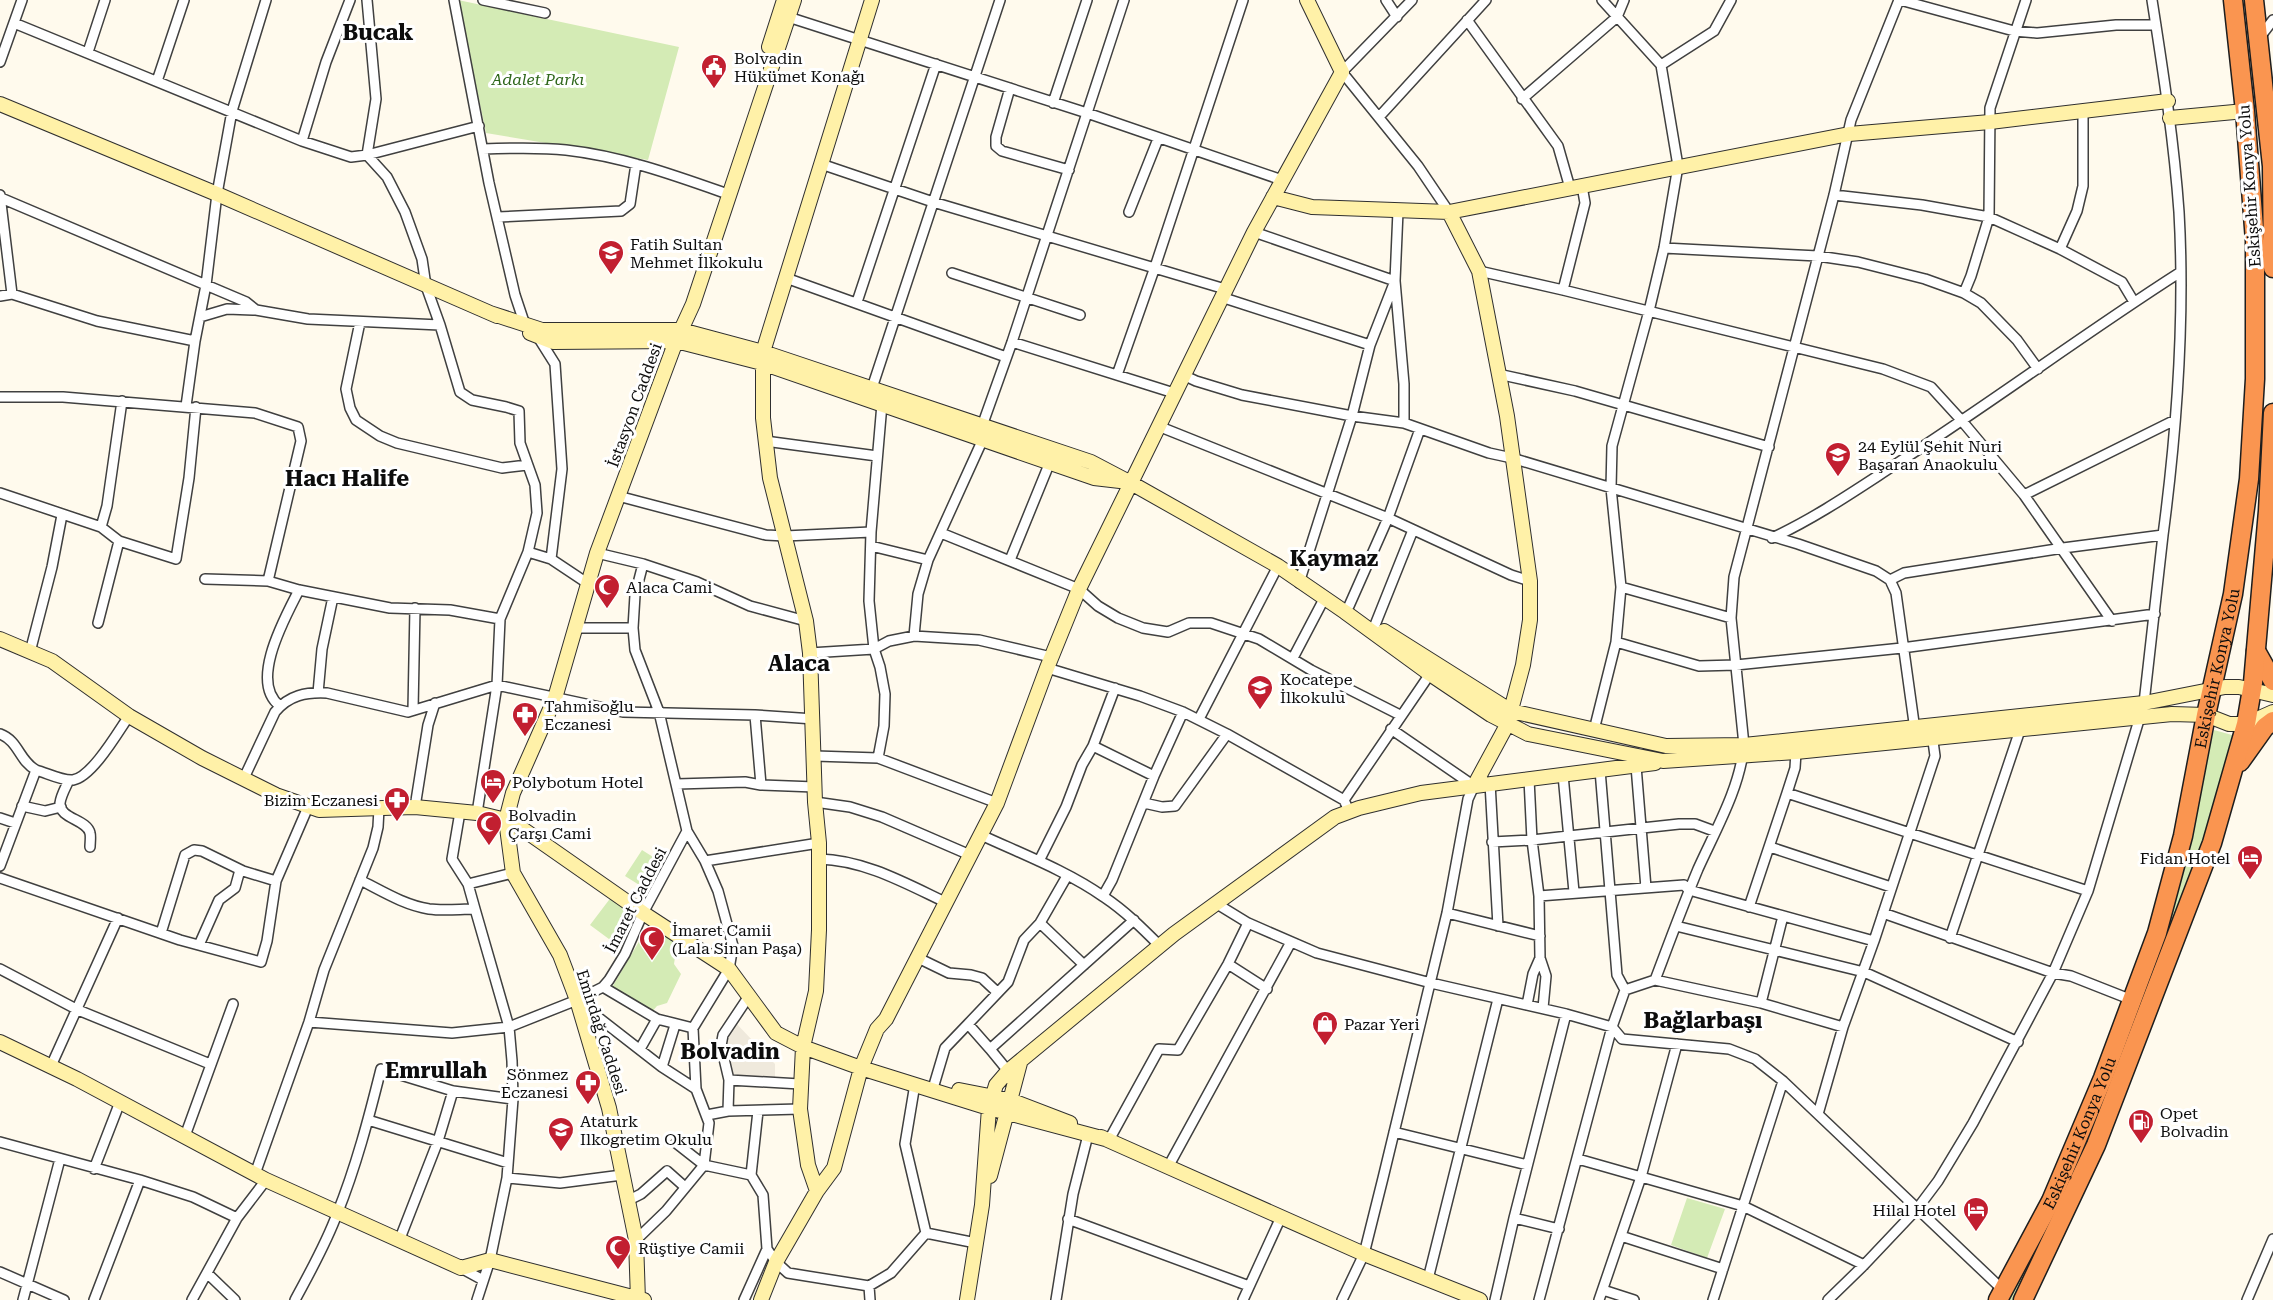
<svg xmlns="http://www.w3.org/2000/svg" width="2273" height="1300" viewBox="0 0 2273 1300" font-family="'Roboto Serif',serif">
<style>
.green{fill:#d4ebb5}
.plaza{fill:#efe9dc}
.lines{fill:none;stroke-linecap:round;stroke-linejoin:round}
.street-casing{stroke:#404040;stroke-width:12}
.secondary-casing{stroke:#2f2f2f;stroke-width:16}
.highway-casing{stroke:#1e1e1e;stroke-width:21}
.street{stroke:#fff;stroke-width:9}
.secondary{stroke:#fff1a8;stroke-width:14}
.highway{stroke:#fa9550;stroke-width:18}
.labels{text-anchor:middle;stroke-width:6;stroke-linejoin:round;paint-order:stroke}
.poi-label{font-size:16px;fill:#0d0d0d;stroke:#fff;text-anchor:start}
.park-label{font-size:16px;font-style:italic;fill:#2f671b;stroke:#fff}
.street-label{font-size:16px;fill:#0d0d0d;stroke:#fff}
.district-label{font-size:22px;font-weight:bold;fill:#0d0d0d;stroke:#fff}
</style>
<rect width="100%" height="100%" fill="#fffaed"/>
<path class="green" d="M458,0l221,47 -31,113 -162,-27z
M2214,730l18,5 -24,94 -118,312 -73,159h-11l163,-380z
M642,850l19,12 -17,26 -19,-12z
M612,896l23,16 -22,30 -23,-17z
M647,928c12,0 22,8 30,16l-3,20 7,10 -14,29 -10,3 -7,8 -39,-25z
M1687,1198l38,11 -18,49 -36,-13z"/>
<path class="plaza" d="M733,1020l42,44v18l-46,-2 -6,-45z"/>
<g class="lines">
<defs>
<path id="street" d="M367,0l9,99 -9,56 20,22 18,35 17,47 4,27 14,39 20,67 12,8 34,7 13,4 1,32 15,42 2,28 -9,39 -28,67 -3,66 -20,128
M454,0l35,183 26,112 10,30
M483,0l62,13
M1386,0l11,17
M1412,0l-70,72 76,94 31,46
M1900,0l114,31 23,2 79,-8h40
M785,16l302,97 195,67
M1467,20l91,126 12,42
M14,23l288,118 49,16 16,-2 112,-29
M2260,37l13,-17
M88,52l17,-52
M0,62l22,-62
M1661,65l53,-34 17,-31
M157,81l27,-81
M1010,88l-14,49v9l6,5 67,19
M1522,99l95,-82 7,-17
M1053,103l34,-103
M1379,117l107,-117
M302,141l24,-79 24,-62
M483,149c27,-1 56,-2 83,1 54,6 105,24 156,42
M821,164l112,38 292,87
M0,195l12,99
M1834,195l88,10 67,12 71,32 62,33 12,20
M1,198l245,104 10,8 52,9 132,6
M1129,212l29,-73
M498,217l123,-6 9,-7 6,-40
M1254,232l141,49 9,103v39
M1664,248l154,8 40,6 67,17 39,14 17,10 36,37 21,29
M2060,249l17,-38 6,-25v-76
M1479,271l84,19 320,79 48,18 31,34 62,74 88,126
M952,273l128,42
M786,278l220,79
M1563,290l22,-87 -3,-17
M1964,293l7,-17 18,-59 1,-109 36,-108
M0,296l12,-2 85,27 98,20
M1221,297l149,48
M857,302l79,-238
M200,317l27,-8 26,1
M360,322l-14,67 4,19 6,12 24,16 17,7 105,25 25,-3
M538,337l17,27 7,105 -11,90
M1012,342l162,51
M1498,374l77,17 194,56
M1117,375l38,-108 88,-267
M1183,375l13,6 46,14 110,21 52,7 85,30 23,5 286,86 78,27 14,9 6,13 19,137
M870,394l130,-394
M0,397h63l192,16 43,14 3,14 -33,140
M186,406l9,-65 11,-56 11,-91 15,-83 34,-111
M1158,426l230,92 123,57 19,6
M765,441l112,15
M0,493l101,34 18,14 57,18 13,-81 7,-71
M2024,495l151,-75
M618,496l148,39 19,1 86,-4
M101,527l6,-21 15,-105
M941,533l138,56 19,17 20,12 25,10 25,4 21,-9h22l48,16 52,31 89,45
M1772,538c43,-20 81,-46 121,-72 97,-62 189,-131 286,-193
M871,546l57,14
M528,552l23,7 36,24
M597,553l46,11 54,18 53,24 56,15
M1010,560l40,-98
M205,579l63,2 31,9 91,18 60,2 50,9
M1890,580l14,-7 159,-25 100,-13c14,-106 22,-216 16,-323 -5,-71 -16,-141 -27,-212
M1299,583l53,-167 18,-71 25,-64 3,-70
M1621,587l110,31
M1349,606l39,-88 32,-89
M98,623l21,-82
M1375,625l38,-95
M574,628h59
M914,636l4,-42 10,-34 55,-121 -1,-13 30,-84 112,-342
M1616,642l83,24 37,-1 166,-17 253,-34
M30,652l22,-85 10,-52
M810,653l64,-4 15,-8 25,-5 65,4 72,17
M1293,658l31,-59
M1047,668l93,28 43,16 44,22 117,66 5,11
M318,693l4,-44 11,-52
M280,706c-32,-24 6,-90 19,-116
M413,710l2,-102
M755,715l6,70
M1199,719l79,-153
M1594,730l22,-88 5,-55 -10,-99 1,-42 37,-135 15,-63 14,-82 -17,-101 -59,-65
M0,734c19,7 19,27 36,36l-36,96
M1093,746l61,30
M815,756l63,2 119,45
M878,758l6,-32 1,-32 -5,-27 -6,-18 -5,-48 2,-69 11,-128
M1636,766l10,122
M36,770c11,3 26,11 37,10 19,-3 45,-48 56,-64
M1563,775l11,117
M244,778l31,-66c14,-17 31,-20 52,-19l81,19 89,-27 126,27 132,3 59,4
M1529,779l3,61 7,56 1,62 6,18 -3,32
M69,780c-3,7 -8,15 -9,23 -1,16 27,16 30,30 1,4 0,10 0,14
M1490,783l8,143
M677,784l68,-2 16,3 54,2
M1787,793l301,98
M1344,800l88,-129
M815,802l35,5 32,10 88,38
M1144,803l18,4 13,-1 52,-72
M22,806l23,5 16,-4
M415,807l13,-82 7,-22
M460,812l-8,47 16,25 7,25 34,118 3,34 1,38 -6,79 -17,82 -13,40
M0,818l15,5
M981,835c41,19 86,36 123,62 21,14 38,31 56,49
M1492,842l40,-2 147,-16h16l19,7
M1770,847l121,40
M819,859c45,1 86,24 126,43
M705,861l114,-18
M1039,861l27,-54 16,-42 11,-19 22,-58
M0,878l180,62 81,22 6,-21 9,-60 32,-74
M360,880c22,11 44,25 69,29 15,2 31,0 46,0
M468,884l45,-11
M1103,896l9,-16 42,-104 29,-64
M1539,896l145,-11 5,5 185,51
M1217,904l31,19 69,30 114,30 135,31 46,13 10,12 107,10 26,10 28,22 221,210
M1749,907l38,-114 8,-25 1,-16
M1447,913l93,23
M1883,913l170,60 18,3 61,24
M1040,923l44,42
M1676,926l188,46 154,70
M161,933l24,-78 9,-5 8,1 41,20 33,10
M1950,938l70,-208
M199,945l20,-45 16,-12 5,-18
M916,957l33,16 22,2 11,3 15,14
M1228,964l39,25
M0,969l78,41 132,54
M1655,980c14,-37 28,-75 43,-111 18,-40 42,-81 46,-124l-13,-127 3,-41 100,-382 17,-75 48,-120
M603,987l54,32 36,9
M1625,990l30,-10 106,23 82,24
M1761,1003l22,-87
M1527,1005l6,-31 7,-16
M580,1009l10,2 72,56 34,22
M309,1022l143,11 57,-6 68,-27 26,-13 6,-7 16,-26 18,-41 44,-82
M640,1049l17,-30
M990,1049l-22,-25 40,-42 16,-42 16,-17 27,-47
M51,1066l67,-148
M662,1067l13,-42
M1008,1071l-18,-22 144,-129
M729,1080l71,4
M934,1085l11,-37 23,-24
M728,1111l1,-31 -8,-34 2,-11 26,-39
M1818,1114l25,-87 31,-86 61,-185 -3,-22
M707,1115l21,-4 72,-2
M368,1120l140,43
M1394,1132l133,33
M185,1136l48,-132
M1109,1140l50,-91 19,1 50,-86 20,-41
M0,1142l140,38 53,17 44,21
M676,1143l28,22 47,10 12,20 4,54 9,13 12,11 81,13 22,-13 35,-40 -21,-89 10,-60
M1578,1159l165,47 121,59
M1168,1167l123,-225
M94,1169l26,-67
M255,1174l54,-152 15,-52 49,-122 5,-21 1,-19
M751,1175l7,-64
M507,1178l53,5 62,-8
M627,1201l14,-7 26,-23 18,16
M1514,1218l45,11
M1068,1219l181,67
M926,1233l50,10
M1621,1236l102,33
M636,1240l30,-29 38,-46 5,-42 -13,-34 -3,-61 36,-59 4,-23 -15,-55 -13,-30 -18,-30 -28,-119 -24,-62 -2,-22 2,-33 8,-31
M399,1241l39,-100 15,-50
M461,1268l22,12
M0,1272l64,28
M207,1273l28,27
M1428,1279l70,-280
M869,1286l1,14
M1603,1290l31,10
M23,1300l37,-141
M94,1300l46,-120
M192,1300l45,-82 29,-38
M295,1300c15,-28 31,-56 42,-86 19,-47 32,-97 44,-145l72,22 60,8
M744,1300l23,-51
M1056,1300l17,-106 15,-59
M1243,1300l38,-83
M1342,1300l22,-46 19,-76 64,-265 21,-114 6,-13 -83,-57
M1495,1300l19,-82 52,-204
M1539,1300l73,-273 13,-37 -8,-15 -17,-205
M1599,1300l42,-123 36,-133
M1713,1300l70,-219
M1828,1300l36,-35 53,-56 21,-28 35,-58 80,-150 35,-82 56,-188 19,-168
M2247,1300l26,-61"/>
<path id="secondary" d="M769,47l15,-47
M0,104l217,90 280,122
M2170,118l75,-7
M1273,197l39,10 137,5 400,-78 141,-12 178,-21
M1449,212l30,59 28,145 23,165v39l-7,45 -16,60 -33,61
M490,313l52,17h139l82,22 328,110 40,21 147,83 67,46 85,62 61,41 37,19 135,27 133,-9 376,-38 34,1 23,9h17l27,-12
M530,333l23,9 123,-1 86,22 332,115 26,3
M1384,631l127,80 155,35 78,-1 400,-42 81,-16h14l34,8
M0,639l52,22 77,55 73,42 74,37 43,15 96,-3 62,6 29,7 11,5 126,88 86,56 47,64 27,14 58,21 128,40 120,32
M0,1042l77,37 189,101 195,88 29,-8 154,40
M959,1090l51,10 60,23
M1101,1137l263,117 116,46
M990,1176l30,-113
M817,1191l-9,-26 -8,-56 3,-62 13,-56 3,-61v-87l-4,-41 -5,-149 -4,-32 -36,-143 -7,-60v-66l109,-352
M638,1300l-2,-60 -27,-132 -32,-108 -17,-45 -47,-82 -7,-53 7,-27 42,-95 42,-145 79,-212 17,-37 101,-304
M761,1300l15,-38 41,-71 17,-23 27,-100 16,-39 9,-10 111,-216 50,-135 32,-79 52,-106 123,-251 88,-160 -35,-72
M967,1300l15,-95 7,-97 7,-23 12,-14 166,-137 161,-117 24,-9 62,-15 234,-30"/>
<g id="highway">
<path d="M2254,0l18,166 1,102"/>
<path d="M2256,651l17,30"/>
<path d="M2240,762l25,-35 8,-6"/>
<path id="s1" d="M1998,1300l53,-99 52,-123 54,-145 26,-97 23,-121 27,-121 16,-115 6,-100v-138l-10,-130 -12,-111"/>
<path d="M2023,1300l73,-155 116,-302 34,-119 7,-41 15,-172 5,-98"/>
</g>
</defs>
<use href="#street" class="street-casing"/>
<use href="#secondary" class="secondary-casing"/>
<use href="#highway" class="highway-casing"/>
<use href="#street" class="street"/>
<use href="#secondary" class="secondary"/>
<use href="#highway" class="highway"/>
</g>
<defs>
<symbol id="civic-pin" viewBox="-11 -11 22 30"><path d="M0 17L-7.5 6A9.5 9.5 0 1 1 7.5 6Z" fill="#c21f30" stroke="#fff"/><path d="M-.6-6.5H3V-4.5H.6V-3L4-1V1h2V6H-6V1h2V-1L-.6-3ZM-1.2 2.5V6h2.4V2.5Z" fill="#fff"/></symbol>
<symbol id="school-pin" viewBox="-11 -11 22 30"><path d="M0 17L-7.5 6A9.5 9.5 0 1 1 7.5 6Z" fill="#c21f30" stroke="#fff"/><path d="M0-5L7-2L0 1L-7-2ZM-4 1L0 2.5L4 1V4Q0 6-4 4Z" fill="#fff"/></symbol>
<symbol id="mosque-pin" viewBox="-11 -11 22 30"><path d="M0 17L-7.5 6A9.5 9.5 0 1 1 7.5 6Z" fill="#c21f30" stroke="#fff"/><path d="M3.5-4.9A6 6 0 1 0 3.5 4.9A5 5 0 1 1 3.5-4.9Z" fill="#fff"/></symbol>
<symbol id="pharmacy-pin" viewBox="-11 -11 22 30"><path d="M0 17L-7.5 6A9.5 9.5 0 1 1 7.5 6Z" fill="#c21f30" stroke="#fff"/><path d="M-2-6h4v4h4v4h-4v4h-4v-4h-4v-4h4Z" fill="#fff"/></symbol>
<symbol id="hotel-pin" viewBox="-11 -11 22 30"><path d="M0 17L-7.5 6A9.5 9.5 0 1 1 7.5 6Z" fill="#c21f30" stroke="#fff"/><path d="M-6-4.5h1.5V1H6V5H4.5V3h-9V5H-6ZM-4 0a1.8 1.8 0 1 1 3.6 0ZM.5 0V-2.5h3Q6-2.5 6 0Z" fill="#fff"/></symbol>
<symbol id="shop-pin" viewBox="-11 -11 22 30"><path d="M0 17L-7.5 6A9.5 9.5 0 1 1 7.5 6Z" fill="#c21f30" stroke="#fff"/><path d="M-5-2.5h2.3a2.7 3.5 0 0 1 5.4 0H5L5.5 6h-11ZM-1.5-2.5h3a1.5 2.3 0 0 0-3 0Z" fill="#fff"/></symbol>
<symbol id="fuel-pin" viewBox="-11 -11 22 30"><path d="M0 17L-7.5 6A9.5 9.5 0 1 1 7.5 6Z" fill="#c21f30" stroke="#fff"/><path d="M-5.5-6h7V0h2V4h1.3V-2.5L3-4.5l.8-.8L6-3V5H2.5V1h-1V6h-7ZM-4.2-4.7v3.2H.2V-4.7Z" fill="#fff"/></symbol>
</defs>
<g fill-rule="evenodd">
<use href="#civic-pin" x="699" y="52" width="30" height="40"/>
<use href="#school-pin" x="596" y="238" width="30" height="40"/>
<use href="#school-pin" x="1823" y="440" width="30" height="40"/>
<use href="#mosque-pin" x="592" y="572" width="30" height="40"/>
<use href="#school-pin" x="1245" y="673" width="30" height="40"/>
<use href="#pharmacy-pin" x="510" y="700" width="30" height="40"/>
<use href="#hotel-pin" x="478" y="767" width="30" height="40"/>
<use href="#pharmacy-pin" x="382" y="785" width="30" height="40"/>
<use href="#mosque-pin" x="474" y="809" width="30" height="40"/>
<use href="#hotel-pin" x="2235" y="843" width="30" height="40"/>
<use href="#mosque-pin" x="637" y="924" width="30" height="40"/>
<use href="#shop-pin" x="1310" y="1009" width="30" height="40"/>
<use href="#pharmacy-pin" x="573" y="1068" width="30" height="40"/>
<use href="#fuel-pin" x="2126" y="1107" width="30" height="40"/>
<use href="#school-pin" x="546" y="1115" width="30" height="40"/>
<use href="#hotel-pin" x="1961" y="1195" width="30" height="40"/>
<use href="#mosque-pin" x="603" y="1233" width="30" height="40"/>
</g>
<g class="labels">
<g class="poi-label">
<text x="734" y="64">Bolvadin<tspan x="734" dy="18">Hükümet Konağı</tspan></text>
<text x="630" y="250">Fatih Sultan<tspan x="630" dy="18">Mehmet İlkokulu</tspan></text>
<text x="1858" y="452">24 Eylül Şehit Nuri<tspan x="1858" dy="18">Başaran Anaokulu</tspan></text>
<text x="626" y="593">Alaca Cami</text>
<text x="1280" y="685">Kocatepe<tspan x="1280" dy="18">İlkokulu</tspan></text>
<text x="544" y="712">Tahmisoğlu<tspan x="544" dy="18">Eczanesi</tspan></text>
<text x="512" y="788">Polybotum Hotel</text>
<text x="378" y="806" text-anchor="end">Bizim Eczanesi</text>
<text x="508" y="821">Bolvadin<tspan x="508" dy="18">Çarşı Cami</tspan></text>
<text x="2230" y="864" text-anchor="end">Fidan Hotel</text>
<text x="672" y="936">İmaret Camii<tspan x="672" dy="18">(Lala Sinan Paşa)</tspan></text>
<text x="1344" y="1030">Pazar Yeri</text>
<text x="568" y="1080" text-anchor="end">Sönmez<tspan x="568" dy="18">Eczanesi</tspan></text>
<text x="2160" y="1119">Opet<tspan x="2160" dy="18">Bolvadin</tspan></text>
<text x="580" y="1127">Ataturk<tspan x="580" dy="18">Ilkogretim Okulu</tspan></text>
<text x="1956" y="1216" text-anchor="end">Hilal Hotel</text>
<text x="638" y="1254">Rüştiye Camii</text>
</g>
<g class="park-label">
<text x="538" y="85">Adalet Parkı</text>
</g>
<g class="street-label">
<text transform="translate(2249 186) rotate(-94)" y="6">Eskişehir Konya Yolu</text>
<text transform="translate(634 405) rotate(-70)" y="6">İstasyon Caddesi</text>
<text dy="6" stroke="none"><textPath href="#s1" startOffset="672">Eskişehir Konya Yolu</textPath></text>
<text transform="translate(635 900) rotate(-63)" y="6">İmaret Caddesi</text>
<text transform="translate(602 1032) rotate(72)" y="6">Emirdağ Caddesi</text>
<text dy="6" stroke="none"><textPath href="#s1" startOffset="186">Eskişehir Konya Yolu</textPath></text>
</g>
<g class="district-label">
<text x="378" y="40">Bucak</text>
<text x="347" y="486">Hacı Halife</text>
<text x="1334" y="566">Kaymaz</text>
<text x="799" y="671">Alaca</text>
<text x="1703" y="1028">Bağlarbaşı</text>
<text x="730" y="1059">Bolvadin</text>
<text x="436" y="1078">Emrullah</text>
</g>
</g>
</svg>
